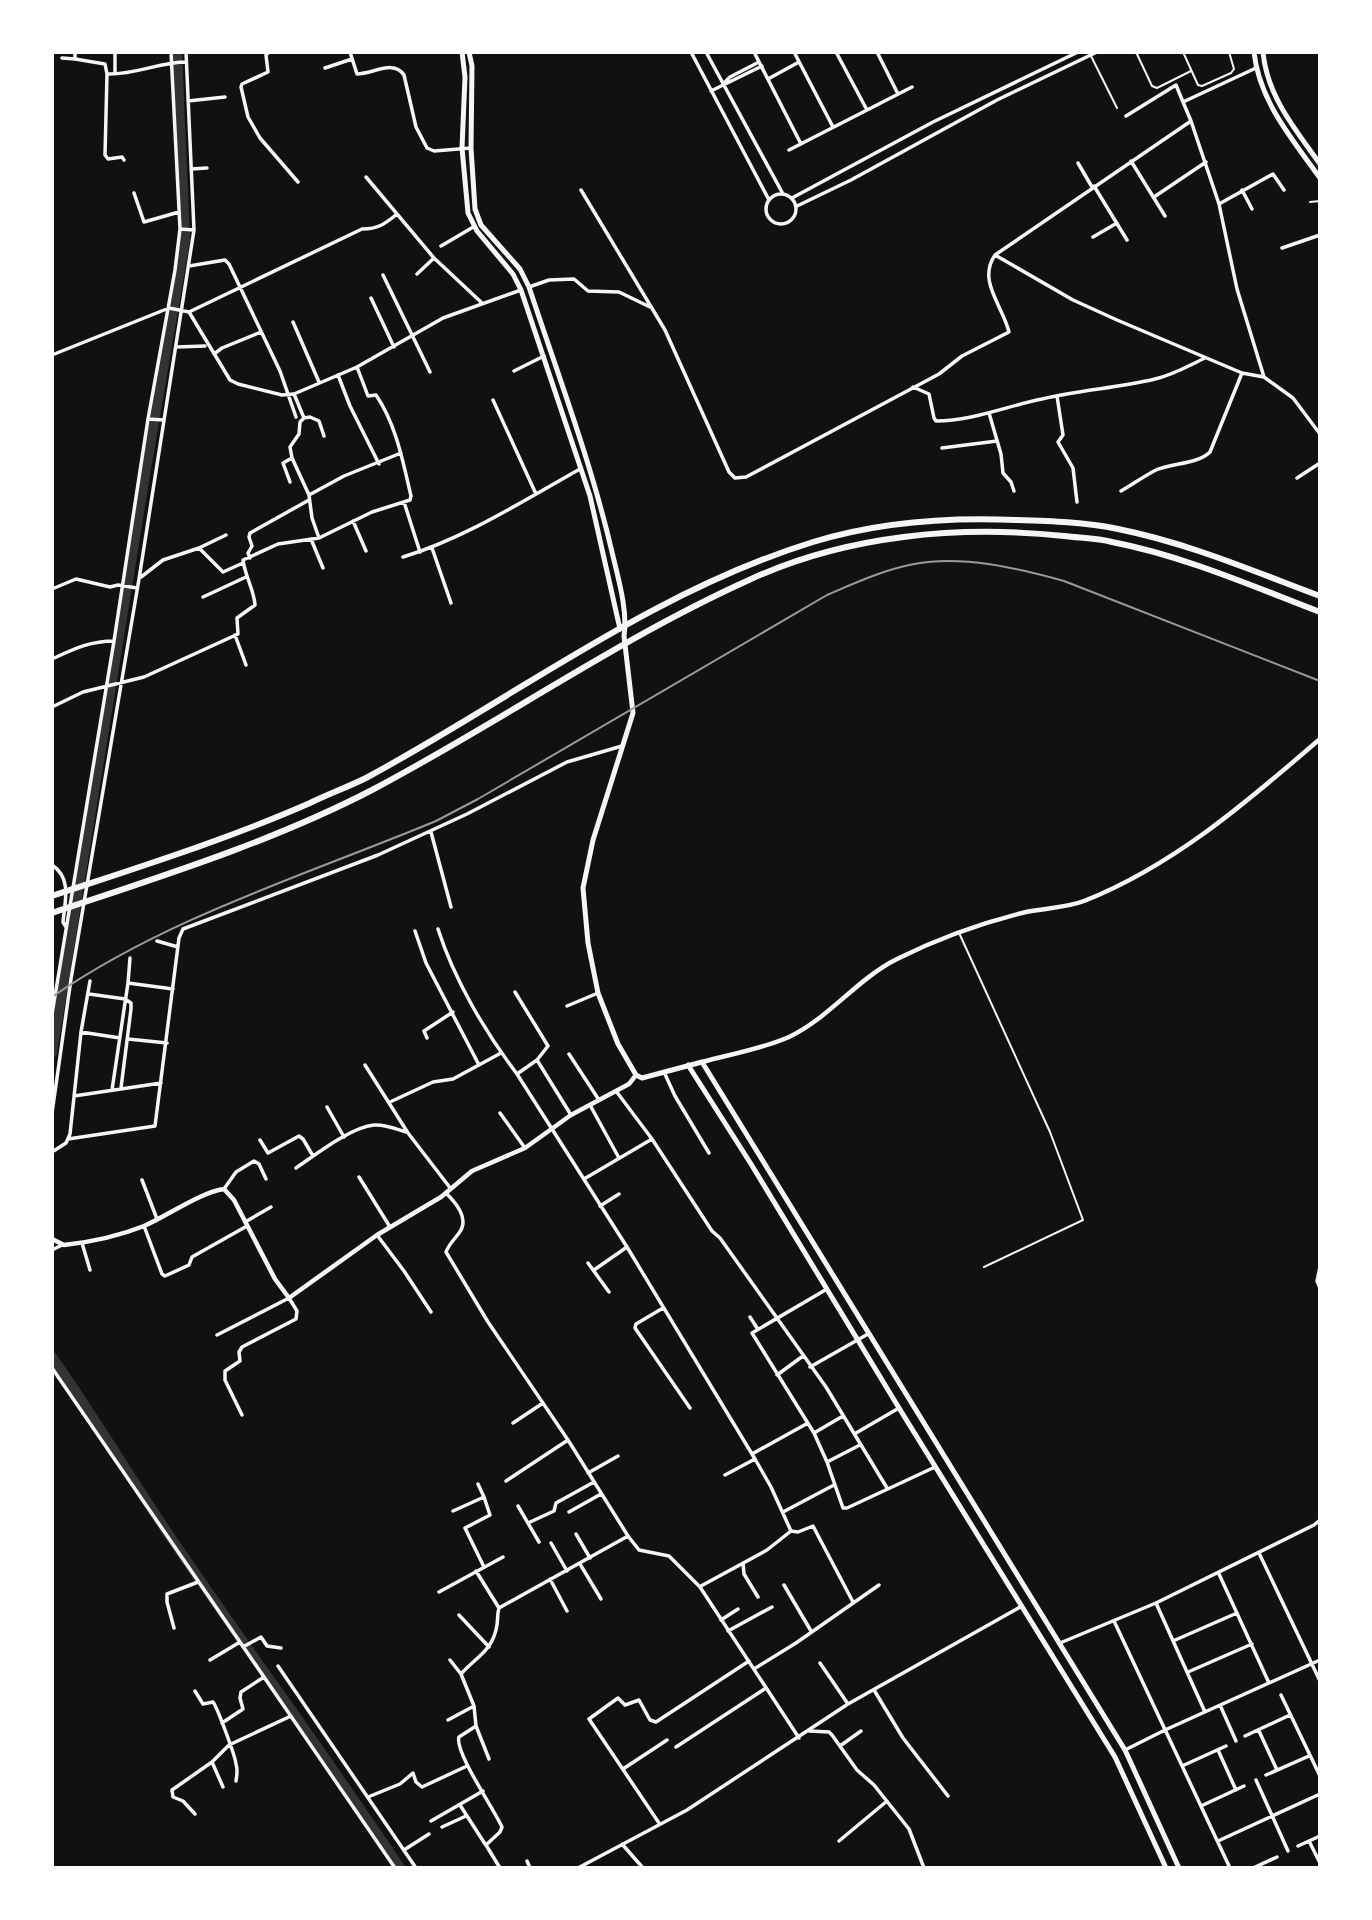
<svg xmlns="http://www.w3.org/2000/svg" width="1372" height="1920" viewBox="0 0 1372 1920" font-family="'PT Sans',sans-serif">
<style>
.lines{fill:none;stroke-linecap:round;stroke-linejoin:round}
.river{stroke:#333;stroke-width:10}
.service{stroke:#f5f5f5;stroke-width:2}
.minor{stroke:#f5f5f5;stroke-width:3.5}
.tertiary{stroke:#f5f5f5;stroke-width:4.5}
.secondary{stroke:#f5f5f5;stroke-width:5}
.trunk{stroke:#f5f5f5;stroke-width:5}
.motorway{stroke:#f5f5f5;stroke-width:6}
.rail{stroke:#9a9a9a;stroke-width:2}
</style>
<rect width="100%" height="100%" fill="#111"/>
<g class="lines">
<path class="river" d="M52,1053l94,-584 39,-229 -8,-188
M52,1357c41,58 77,119 117,178 76,112 156,220 231,333"/>
<path class="service" d="M1089,52l28,56
M1136,52l16,34 5,2 34,-17
M1183,52l15,33 4,1 29,-13 3,-4 -5,-17
M1310,202l10,-1
M960,935l90,197 33,88 -99,47"/>
<path class="minor" d="M75,52v7l30,5 2,10c28,1 53,-12 79,-12
M115,52v22
M269,52l-3,3 2,17 -26,12 -1,3 7,30 12,21 38,44
M350,52l7,22c16,0 37,-15 47,1l12,52 11,21 7,3 37,-3
M691,52l78,148
M706,52l77,142
M754,52l47,92
M794,52l39,75
M836,52l31,58
M877,52l21,42
M62,58l13,1
M325,68l27,-9
M107,74l-2,81 3,4 14,-2 2,3
M768,79l31,-17
M724,83l6,-6 29,-15
M711,91l51,-25
M188,101l37,-4
M1126,116l50,-31 7,17
M1191,121l28,83 18,85 27,88
M789,150l123,-63
M1131,161l34,55
M1078,163l14,24
M191,169l16,-1
M366,177l68,81 48,45
M1094,186l33,54
M581,190l84,140 64,142 6,6 11,-1 193,-103 23,-18 47,-24c-6,-26 -32,-51 -14,-77l196,-134 -8,-19 73,-34
M1242,190l10,19
M134,193l10,29 35,-10
M766 209a15 15 0 1 1 30 0a15 15 0 1 1-30 0Z
M1154,197l52,-35
M792,198l141,-76 145,-70
M1219,204l54,-30 11,16
M797,206l54,-26 146,-80 100,-48
M180,229l14,1
M1093,237l24,-14
M441,246l34,-20
M1282,248l38,-13
M995,255l78,45 44,20 125,53 22,4 29,21 27,36
M189,266l36,-6 4,4 51,107 16,46
M417,274l17,-16
M383,275l47,97
M529,287l20,-7 25,-1 14,12 31,1 31,15
M371,298l23,49
M189,312l173,-83c16,0 23,-5 35,-15
M293,322l26,60
M176,347l29,-1
M214,354l8,-6 39,-16
M52,355l117,-47 20,4 41,68 8,4 44,11 12,-1 63,-27 86,-49 78,-28
M514,371l30,-15
M338,375l12,31 29,58
M913,387l16,7 5,24 2,3c36,0 71,-15 106,-22 37,-9 76,-11 113,-20 18,-4 33,-13 50,-21
M294,394l10,24 -4,4 -1,12 -9,13 2,11 17,37 3,23 7,20
M1057,396l6,39 -5,7 15,26 4,34
M493,400l43,94
M989,413l12,41 2,19 8,9 3,9
M304,418l6,-1 9,4 5,15
M148,419l16,1
M942,448l55,-7
M1297,478l23,-15
M290,482l-7,-19 9,-5
M1121,491c11,-6 23,-15 35,-21 16,-7 42,-6 54,-18l32,-79
M309,495l35,-19 57,-23
M404,502l16,50
M353,521l13,30
M311,539l12,29
M199,548l24,24 20,-9
M432,548l19,55
M403,557c62,-19 120,-56 177,-88
M250,558l-2,-5 4,-7 -3,-9 1,-4 59,-33
M141,577l22,-17 36,-12 27,-13
M52,589l24,-10 34,8 8,-2 19,3
M203,597l43,-20
M235,635l11,30
M52,659c22,-10 38,-18 62,-18
M52,707l31,-15 61,-15 94,-43 -1,-16 18,-13c-1,-15 -10,-29 -12,-45l35,-16 41,-6 53,-26 38,-12 1,-4c-8,-34 -15,-72 -35,-101l-8,1 -11,-29
M431,832l20,75
M52,865c20,13 13,36 11,57l3,5
M438,929c16,50 47,103 79,145l110,173 128,212 16,28 20,44
M415,931l11,32 53,102
M157,941l21,6
M128,983l2,-25
M515,992l33,54 -11,14 -20,14
M89,994l36,5
M567,1006l31,-13
M52,1014l62,-373 34,-222 27,-149 5,-41 -9,-177
M81,1032l39,6
M427,1038l-3,-7 29,-19
M128,1039l39,4
M569,1054l30,46
M537,1060l34,55
M365,1065l43,68 43,56
M664,1072l11,24 34,57
M121,1088l10,-79v-6l-6,-4
M112,1090l16,-107 45,6
M616,1091l36,48 60,92 8,7 106,149 61,101
M74,1096l87,-13
M390,1102l43,-20 20,-3 48,-26
M590,1105l29,53
M327,1107l17,30
M52,1113l19,-134 68,-400 55,-349 -8,-178
M500,1113l25,35
M68,1139l87,-13 24,-188 4,-9 195,-74 89,-41 100,-52 55,-16
M260,1140l8,13 31,-17 4,3 10,17
M52,1152l14,-9 4,-9 11,-102 9,-51
M296,1168c19,-13 55,-41 78,-43 11,-1 22,4 32,7
M359,1177l31,50
M584,1179l68,-40
M142,1180l15,39
M224,1189l12,-17 18,-11 5,3 7,15
M446,1193c10,10 24,26 13,40 -5,7 -10,11 -13,19l42,70 80,118 60,96 11,14 30,6 31,31 99,151
M600,1206l19,-12
M245,1222l26,-15
M144,1226l18,48 3,2 24,-11 3,-8 55,-31
M377,1235l27,36 27,41
M82,1243l8,27
M52,1250l10,-5
M588,1263l21,29
M1320,1267l-3,14 3,7
M594,1270l33,-23
M663,1308l-27,16 -1,4 55,80
M750,1317l7,11
M217,1335l72,-37 8,13 -1,8 -54,28 -3,5 1,9 -15,10v9l17,35
M810,1367l58,-33
M52,1368l343,500
M777,1375l26,-19
M843,1416l-29,17 13,29 16,46h4l88,-41
M513,1423l30,-20
M814,1433l-62,-100 75,-44
M856,1433l43,-25
M752,1454l56,-31
M827,1462l33,-17
M588,1473l30,-17
M725,1475l30,-16
M506,1481l62,-41
M478,1484l6,13
M518,1506l21,36
M453,1511l31,-14 6,18 -25,13 19,39
M569,1512l32,-18
M783,1512l51,-27
M528,1523l26,-12 2,-8 38,-21
M791,1531l7,1 15,-6 40,76
M576,1534l14,24
M551,1543l16,28
M1259,1553l61,128
M743,1563l1,11 14,23
M580,1564l21,35
M476,1571l23,37
M1219,1574l50,109
M550,1579l17,32
M784,1585l27,46
M701,1586l66,-36 24,-19
M439,1592l64,-35
M1156,1603l49,109
M499,1608c-2,6 -1,11 -2,17 -4,26 -21,32 -36,49l13,32 2,20 -17,11c-5,14 35,72 43,90l-2,5 -14,13 14,23
M499,1608l129,-72
M459,1615l30,32
M721,1620l17,-11
M1114,1621l116,247
M174,1628l-7,-26v-8l31,-12
M728,1631l44,-24
M1173,1641l64,-28
M1060,1643l96,-40 158,-78 6,-5
M243,1647l18,-10 6,9 14,2
M210,1660l30,-18
M450,1660l11,14
M820,1663l28,41
M278,1666l138,202
M754,1669l42,-26 83,-58
M1188,1672l64,-28
M874,1690l29,48 45,58
M195,1691l8,13 10,-2c4,5 22,53 23,62 2,6 1,11 0,17
M1281,1695l39,81
M1220,1705l16,36
M448,1720l26,-14
M222,1723l21,-14 -3,-11 1,-6 23,-15
M476,1726l13,33
M809,1731l20,1 3,3 25,35 17,15 35,44 15,39
M1259,1731l18,39
M1245,1736l45,-21
M840,1746l21,-15
M676,1747l90,-59
M1125,1750l40,-20 155,-70
M1218,1750l18,40
M212,1762l11,25
M1182,1766l44,-20
M623,1769l44,-29
M1266,1775l43,-19
M1256,1780l32,71
M368,1797l32,-13 13,-11 3,9 6,5 45,-21
M460,1805l25,39
M1201,1806l43,-20
M195,1814l-12,-13 -10,-4 -1,-7 40,-28 17,-17 62,-29
M431,1821l52,-30
M659,1823l-70,-104 29,-21 7,7 14,-5 11,20 6,2 93,-61
M442,1827l24,-11
M839,1841l48,-40
M1218,1841l102,-47
M1309,1841l11,22
M622,1844l21,24
M1298,1846l22,-10
M404,1850l25,-16
M527,1861l3,7
M578,1868l109,-58 161,-106 174,-98
M1253,1868l24,-11"/>
<path class="tertiary" d="M702,1062c29,-8 60,-13 87,-25 40,-19 68,-58 108,-78 42,-21 84,-36 129,-47 19,-4 40,-4 58,-11 89,-35 164,-100 236,-162
M52,1239l12,6c27,-3 55,-9 80,-19 23,-10 57,-34 80,-37l10,11 41,79 14,19 88,-63 64,-38 31,-26 53,-23 46,-33 58,-31 7,-9"/>
<path class="secondary" d="M462,52l3,25 -3,71 6,65 9,18 36,43 8,16 69,206 30,133
M469,52l3,14 -1,82 4,61 6,16 39,44 9,18c29,88 62,175 83,265 6,26 16,58 12,84l9,77 -40,127 -10,48 5,55 10,50 20,51 18,31 6,3 60,-16 423,688 54,118
M688,1065l63,99 148,244 216,349 51,111"/>
<path class="trunk" d="M1254,52c5,49 39,88 66,126
M1263,52c4,44 32,77 57,112"/>
<path class="motorway" d="M52,896c87,-29 174,-56 258,-93 18,-9 38,-16 56,-25 148,-80 285,-186 447,-236 65,-20 135,-25 203,-22 34,1 69,2 102,9 70,14 135,42 202,67
M52,913c107,-36 220,-71 320,-123 127,-67 246,-151 377,-210 97,-45 210,-55 315,-44 16,2 33,2 48,6 72,14 140,44 208,70"/>
<path class="rail" d="M52,997c116,-80 254,-122 384,-176l42,-22 349,-204c28,-12 56,-25 87,-31 49,-9 103,4 150,17l256,100"/>
</g>
<rect width="1372" height="1920" fill="none" stroke="#ffffff" stroke-width="108"/>
</svg>
